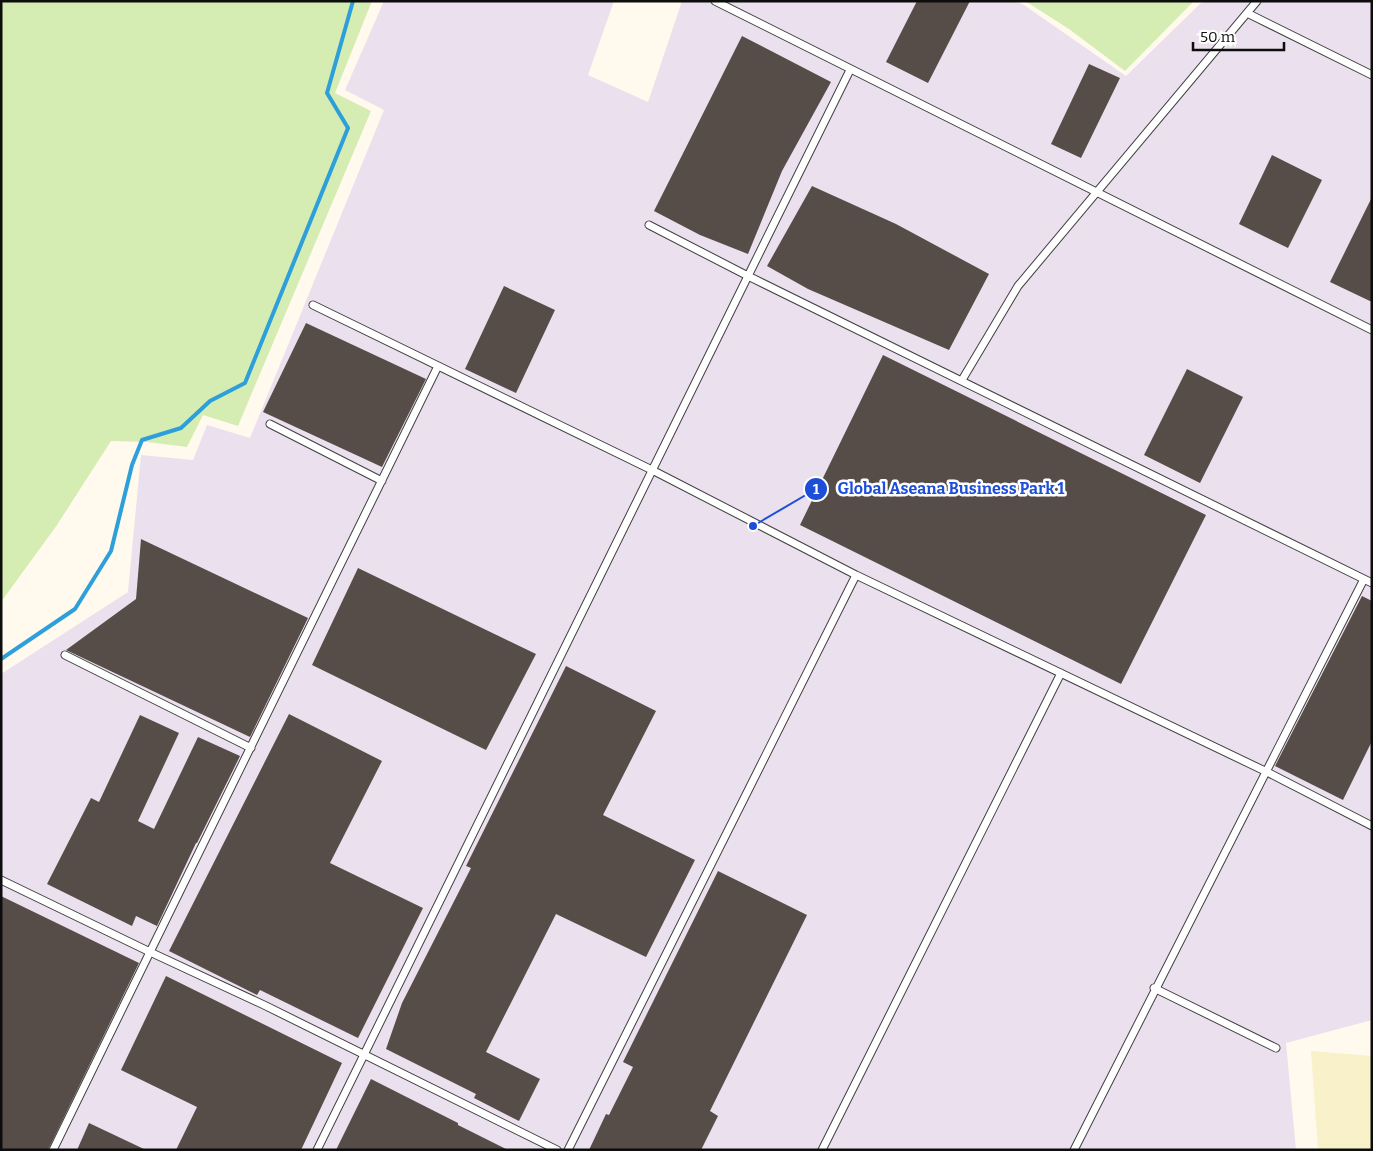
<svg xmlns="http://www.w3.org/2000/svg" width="1373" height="1151" font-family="Bitter,serif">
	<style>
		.industrial { fill: #ebe0ed }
		.farmland { fill: #f8f1ca }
		.green { fill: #d5edb3 }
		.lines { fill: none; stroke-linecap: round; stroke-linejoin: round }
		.stream { stroke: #2d9fda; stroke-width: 4 }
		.building { fill: #574d48 }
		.service-casing { stroke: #404040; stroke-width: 9 }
		.service { stroke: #fff; stroke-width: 7 }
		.leader { fill: none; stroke: #1d4ed8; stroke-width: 2 }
		.callout-dot { fill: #1d4ed8; stroke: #fff; stroke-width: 2 }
		.mark-label { font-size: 15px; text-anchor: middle; font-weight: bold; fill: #fff }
		.callout-label { font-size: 16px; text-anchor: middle; font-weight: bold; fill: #1d4ed8; stroke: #fff; stroke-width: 5; stroke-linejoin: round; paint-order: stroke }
	</style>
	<rect width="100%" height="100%" fill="#fffaed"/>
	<path class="industrial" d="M384,1H614L588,75L648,102L682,1H1015L1024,5L1126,76L1203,1H1372V1020L1286,1043L1296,1150H1V674L128,592L141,455L193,460L207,425L250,438L384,110L345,90Z"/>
	<path class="farmland" d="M1311,1051L1372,1056V1150H1318Z"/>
	<path class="green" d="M1,1H372L335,93L371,111L238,426L203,415L187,447L147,442L111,441L57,525L1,602Z
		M1025,1H1194L1125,71L1069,29Z"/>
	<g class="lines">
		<path class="stream" d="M1,659L75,609L111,551L132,465L142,440L181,428L210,401L245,383L348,128L327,93L353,1"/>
	</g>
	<path class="building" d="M917,1H970L928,83L886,62Z
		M742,36L831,82L782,171L748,254L700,235L654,211Z
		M1089,64L1120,78L1081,158L1051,144Z
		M1272,155L1322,180L1288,248L1239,224Z
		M812,186L896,224L989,274L949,350L808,289L767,266Z
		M1372,197V302L1330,282Z
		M504,286L555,310L516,393L465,369Z
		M306,323L426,379L382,467L263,412Z
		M883,355L1206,515L1121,684L800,525Z
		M1187,369L1243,397L1200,483L1144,455Z
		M141,539L308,618L250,737L66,650L136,599Z
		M358,568L536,654L486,750L312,665Z
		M1362,596L1372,601V741L1343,800L1275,766Z
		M566,666L656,711L603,815L695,860L646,957L556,914L486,1052L540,1079L519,1121L474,1098L476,1094L386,1049L402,1003L471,868L466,866Z
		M289,714L382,761L330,863L423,908L358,1038L260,990L257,995L169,951Z
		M140,715L179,733L138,821L154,829L198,737L240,756L197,843H196L157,926L136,916L132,926L47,884L91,798L99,802Z
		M718,871L807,915L710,1111L718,1116L701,1150H589L606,1114L609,1115L633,1067L623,1062Z
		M1,896L139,963L48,1150H5L1,1148Z
		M166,976L342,1063L301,1150H176L197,1107L121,1070Z
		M371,1079L458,1123V1125L508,1150H336Z
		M89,1123L146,1150H77Z"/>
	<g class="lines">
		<defs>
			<path id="service" d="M715,1L1372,330
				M1247,13L1372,75
				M649,225L748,276L850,70
				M313,305L654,471L856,575L1267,772L1372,826
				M962,380L1018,286L1257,1
				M270,424L382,481
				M65,655L251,748
				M1,880L150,952L438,366
				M1154,988L1276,1048
				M53,1150L150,952L264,1005L557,1150
				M317,1150L748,276L1372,583
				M568,1150L856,575
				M822,1150L1061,673
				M1074,1150L1364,579"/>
		</defs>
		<use href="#service" class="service-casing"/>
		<use href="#service" class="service"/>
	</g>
	<path class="leader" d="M753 526L816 489"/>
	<g class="callout-dot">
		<circle cx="753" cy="526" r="5"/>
		<circle cx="816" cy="489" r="12"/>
	</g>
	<g class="mark-label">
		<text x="816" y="494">1</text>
	</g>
	<g class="callout-label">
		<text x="951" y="494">Global Aseana Business Park 1</text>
	</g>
	<rect width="1373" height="1151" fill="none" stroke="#0d0d0d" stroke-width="5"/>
	<path d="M1193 42v8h91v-8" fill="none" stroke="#0d0d0d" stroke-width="2.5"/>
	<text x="1200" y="42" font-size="15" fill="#0d0d0d" stroke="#ffffff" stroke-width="4" paint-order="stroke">50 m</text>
</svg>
